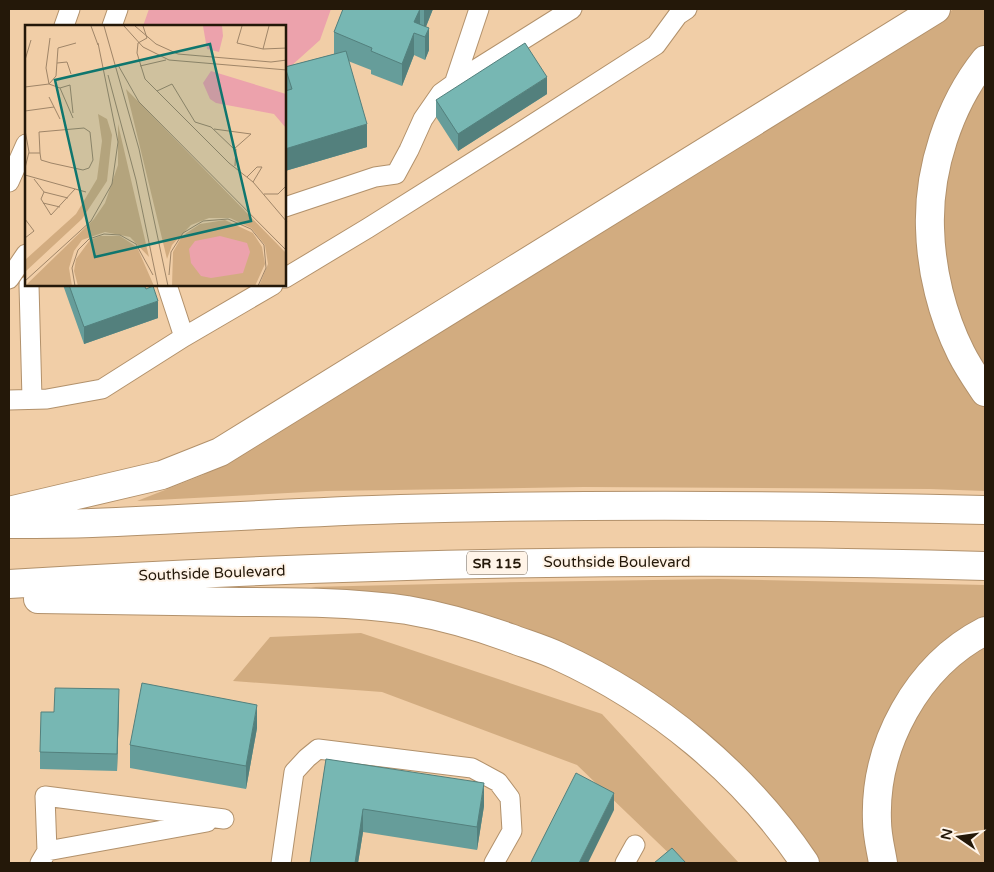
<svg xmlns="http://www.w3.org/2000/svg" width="994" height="872" font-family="'Varela Round',sans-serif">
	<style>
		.green { fill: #d2ac80 }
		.water { fill: #eca2ac }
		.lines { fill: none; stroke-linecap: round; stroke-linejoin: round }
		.minor-casing { stroke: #b2916b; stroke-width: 21 }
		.highway-casing { stroke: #b2916b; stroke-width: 30 }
		.minor { stroke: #fff; stroke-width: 19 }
		.highway { stroke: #fff; stroke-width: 28 }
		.wall { fill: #669d9a }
		.shaded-wall { fill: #53807d }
		.building { fill: #77b7b3; stroke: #53807d }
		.labels { text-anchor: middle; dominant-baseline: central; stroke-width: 4; stroke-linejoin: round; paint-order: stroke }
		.shield { fill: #fff4e8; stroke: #665a4c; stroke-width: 1 }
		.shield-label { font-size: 14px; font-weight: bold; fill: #241809 }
		.street-label { font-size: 15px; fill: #241809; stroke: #fff4e8 }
		.inset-road { fill: none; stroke: #9f8568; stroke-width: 1 }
		.view { fill: #0f766e; fill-opacity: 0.15; stroke: #0f766e; stroke-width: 2.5 }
		.inset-edge { fill: none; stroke: #241809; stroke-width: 2.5 }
	</style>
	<rect width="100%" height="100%" fill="#f1cea7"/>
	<path class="green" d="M954,9H985V50L922,217L985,405V491L930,489L584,487L326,491L137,501L203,475Z
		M985,77V381L942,274L939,214L954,135Z
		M719,579L985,585V619L908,689L873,863H812L645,696L389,603L311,587L522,582Z
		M361,633L602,714L739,863H679L577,765L382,692L233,681L270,637Z
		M985,643V863H893L886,819L899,744L930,690Z"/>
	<path class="water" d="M149,9H331L320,40L290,67L285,70V26H143Z"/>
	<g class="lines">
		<defs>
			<path id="minor" d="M64,26L70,9
				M112,26L118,9
				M454,84L479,9
				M9,182L26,144
				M285,207L375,177L396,174L409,150L423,119L441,93L462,78L572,9
				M285,278L368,228L511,138L656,45L678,15L687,9
				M9,279L26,254
				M29,285L32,399
				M167,285L184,337
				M9,400L47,399L102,389L184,337L273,285
				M47,851L45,796L224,819
				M40,863L47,851L207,822
				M281,863L294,772L307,758L318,749L472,768L498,782L510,798L512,831L494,863
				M625,863L635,845"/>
			<path id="highway" d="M985,60C949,105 928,170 930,228C931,270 942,315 961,353C968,367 977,380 985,392
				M9,511L162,475L220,452L936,9
				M9,524C37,524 64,524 92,523C195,519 298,512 401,509C596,504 791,505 985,510
				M9,584C334,564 660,556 985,566
				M38,599C105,600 172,601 240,602C295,602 351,602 407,610C442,616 477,626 510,638C526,644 543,649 558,656C657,701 744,773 805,863
				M883,863C881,850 877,836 877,821C874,745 917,666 985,631"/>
		</defs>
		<use href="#minor" class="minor-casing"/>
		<use href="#highway" class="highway-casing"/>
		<use href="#minor" class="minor"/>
		<use href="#highway" class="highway"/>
	</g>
	<path class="wall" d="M342,9H433L426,26L429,50L425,60L414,55L402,86L371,74V70L348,61L367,147L285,171V67L334,54V32L342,12Z
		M547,94L458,151L436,117V100Z
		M63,285H144L158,318L84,344Z
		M119,707L117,771L40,769V752L54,712Z
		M257,728L246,789L130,768V745Z
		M326,759L484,806L477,850L363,832L358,863H310Z"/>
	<path class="shaded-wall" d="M420,9V31L414,22Z
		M424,9H433L424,32Z
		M429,28V50L425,60V37Z
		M414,33V55L402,86V64Z
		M547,77V94L458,151V134Z
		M367,124V147L285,171V149Z
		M158,301V318L84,344V327Z
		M119,689V707L117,771V754Z
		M257,705V728L246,789V766Z
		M484,783V806L477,850V827Z
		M614,793V810L588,863H579Z
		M363,809V832L358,863H355Z"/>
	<path class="building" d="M343,9H420L414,22L429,28L425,37L414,33L402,64L371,51L372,48L334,32Z
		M525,43L547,77L458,134L436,100Z
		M346,51L367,124L285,149V91L292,89L285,67Z
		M69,285H144L146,289L153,286L158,301L84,327Z
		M142,683L257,705L246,766L130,745Z
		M55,688L119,689L117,754L40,752L41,712H54Z
		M326,759L484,783L477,827L363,809L355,863H310Z
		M576,773L614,793L579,863H534L531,862Z
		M672,848L686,863H654Z"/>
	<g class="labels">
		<rect class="shield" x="467" y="551.5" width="60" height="23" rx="4"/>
		<g class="shield-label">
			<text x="497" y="563">SR 115</text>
		</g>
		<g class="street-label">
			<text x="617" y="562">Southside Boulevard</text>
			<text transform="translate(212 573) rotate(-2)">Southside Boulevard</text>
		</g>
	</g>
	<g transform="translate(25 25)">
		<rect width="261" height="261" fill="#f1cea7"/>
		<path d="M101,64L261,228V261H234L243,239L240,220L226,203L205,193H184L166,200L147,220L142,234ZM73,89L82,94L87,110L82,156L57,194L0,247V235L51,189L72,154L77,116ZM93,99L124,232L105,212L80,207L57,215L49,226L44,243L47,261H0L69,194L80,178L93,140ZM200,195L228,208L237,222L240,239L230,261H147L148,227L157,211L175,199ZM75,211H95L112,222L129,261H53L49,246L51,234L65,215Z" fill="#d2ac80"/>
		<path d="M178,1H197L198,11L194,27L182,24ZM186,46L261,69V103L249,89L191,78L185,74L178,58ZM195,211L222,218L225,227L218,248L186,253L176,251L166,238L164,224L170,216Z" fill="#eca2ac"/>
		<path class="inset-road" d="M66,1L73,20M79,1L114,124L143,261M99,1L118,22L144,35L262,45M110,1L131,19L153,29L246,37L262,35M118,1L122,13L113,18L112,28L120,54L204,138L228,157L262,197M217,1L212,18L238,24M244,1L238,24L262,23M0,35L6,15M32,38L42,37L46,49M93,40L114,77L262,226M115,41L141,35M83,50L111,155L133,261M24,59L31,51L33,23L51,18M24,59L21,43L25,13M0,62L24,59L35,63L48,93M35,63L45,60L48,88M132,66L147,59L170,97L186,102L209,124L226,109L189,104M24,72L35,94M0,86L29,82M0,105L4,127L0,143M4,128H15L16,135L26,138L58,145L64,143L68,135L65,107L59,103L14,107L15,128M210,141L211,124M0,150L61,167M222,152L232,142H237L228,157M9,154L19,167L16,174L26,190L50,164M19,167L43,173M239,169H253L262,160M18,178L35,182M0,194L9,206L0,213M144,250L146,227L158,208L178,196L203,194L226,204L239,220L241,243L233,261M0,256L66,196L87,159L93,117L73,18M50,261L47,243L53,225L64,214L79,209L95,210L111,219L128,250"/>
		<path class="view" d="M185,19L226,196L70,232L30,55Z"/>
		<rect width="261" height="261" class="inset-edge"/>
	</g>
	<rect width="994" height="872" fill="none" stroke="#241809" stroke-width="20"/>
	<g transform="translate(959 837) rotate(283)" stroke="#fff4e8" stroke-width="4" paint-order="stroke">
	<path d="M0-4L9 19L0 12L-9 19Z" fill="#241809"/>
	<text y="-8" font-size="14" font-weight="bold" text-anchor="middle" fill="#241809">N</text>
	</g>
</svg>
